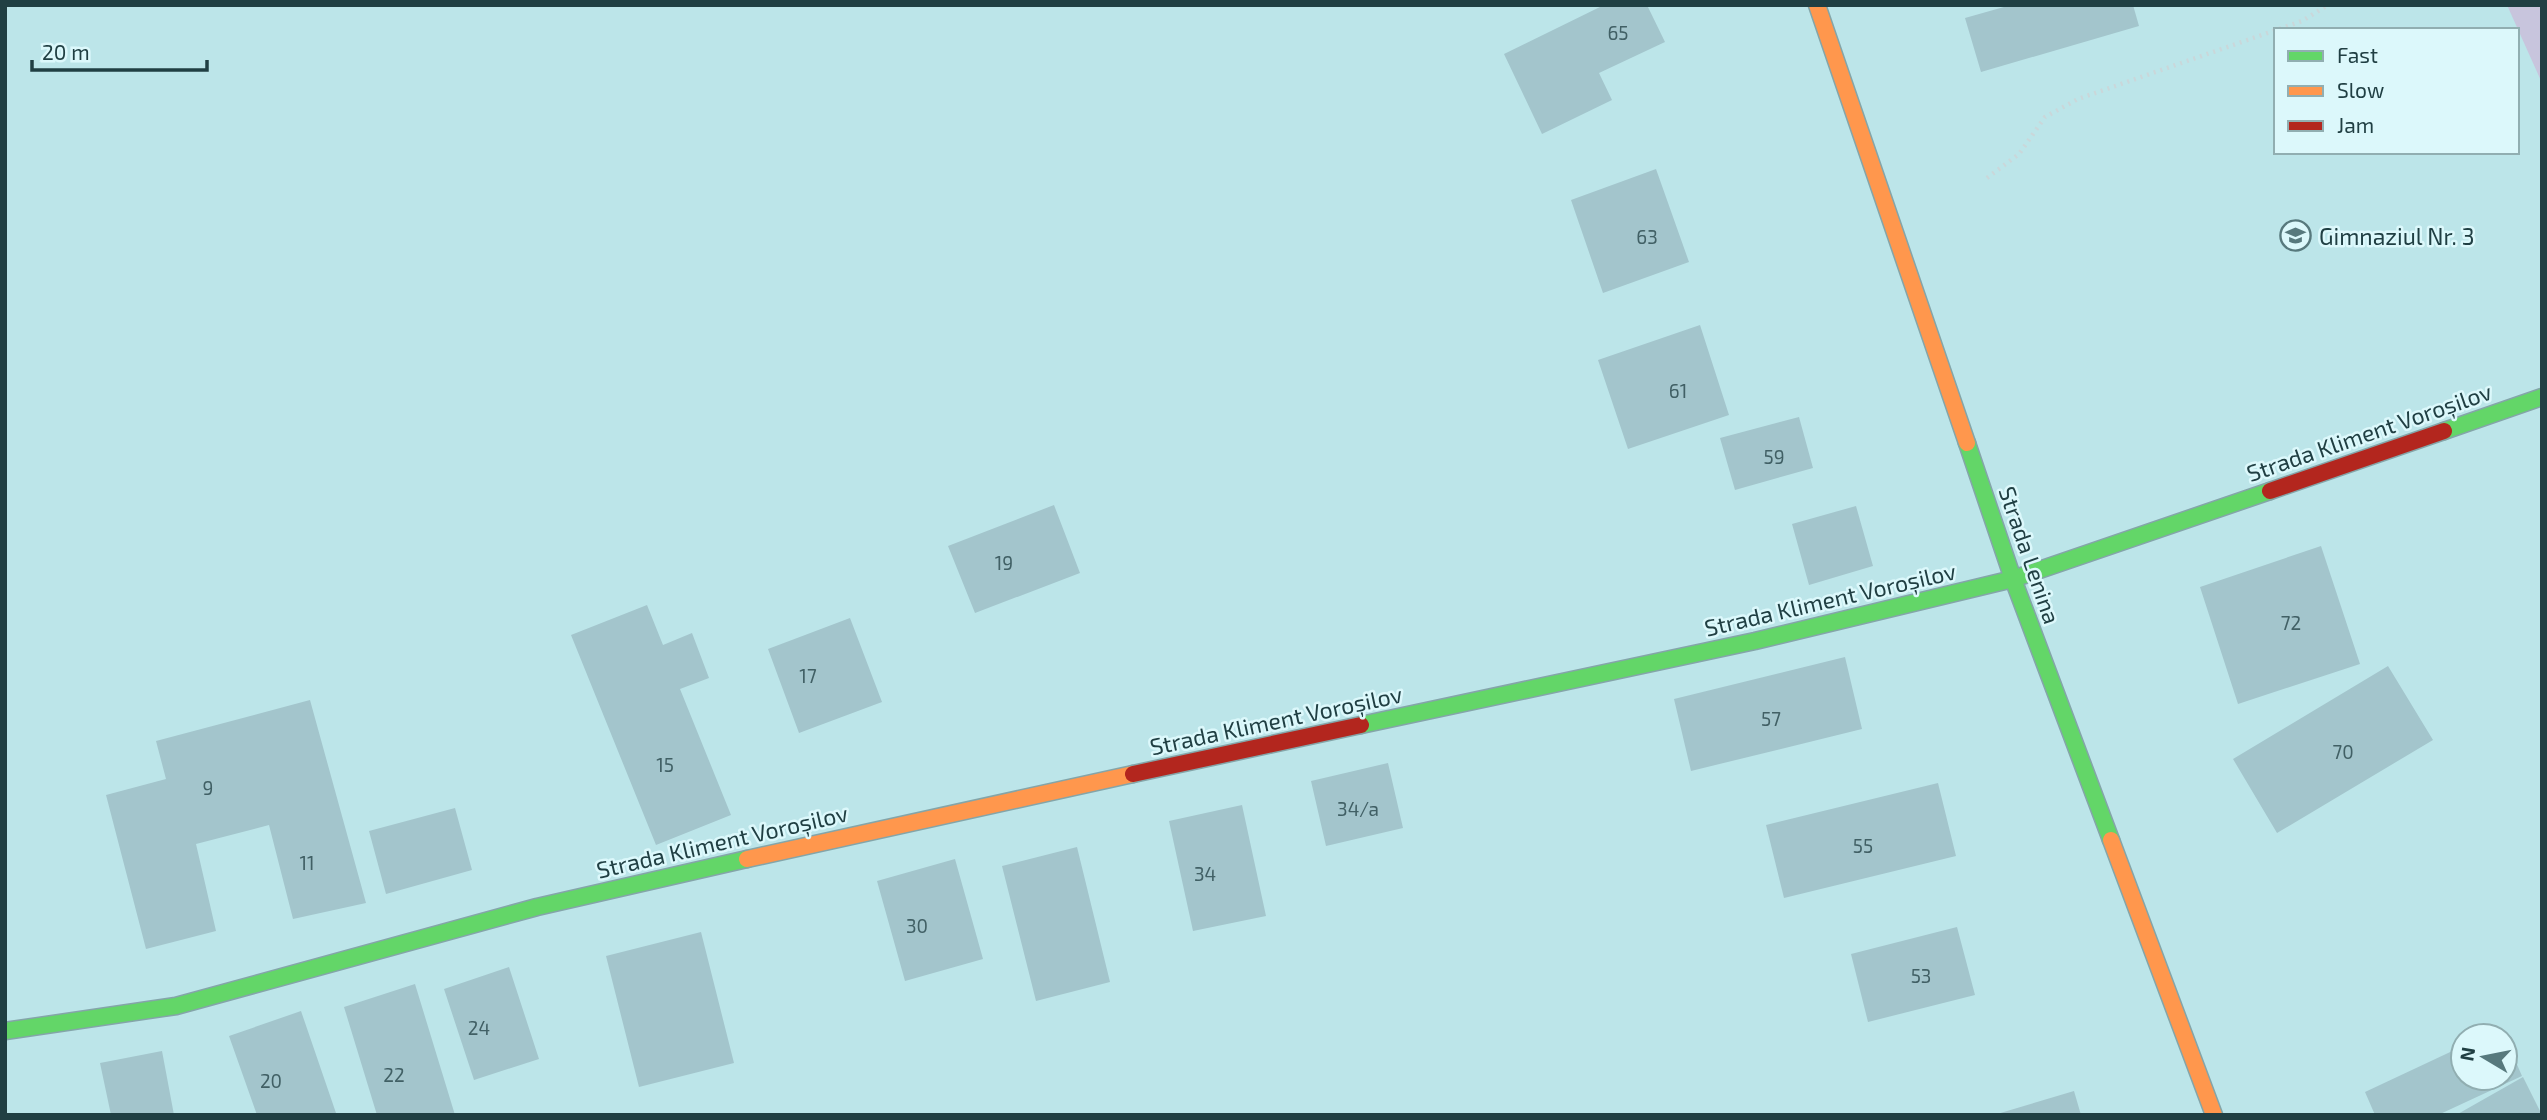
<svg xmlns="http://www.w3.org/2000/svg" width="2547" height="1120" font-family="'Exo 2',sans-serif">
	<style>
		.green { fill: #c8c5dd }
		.building { fill: #a3c5cc }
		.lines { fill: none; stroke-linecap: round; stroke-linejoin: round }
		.fast-casing { stroke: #84a5a9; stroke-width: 19 }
		.slow-casing { stroke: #84a5a9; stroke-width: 19 }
		.jam-casing { stroke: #84a5a9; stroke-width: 19 }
		.path { stroke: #cad7da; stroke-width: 4.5; stroke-dasharray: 2 5; stroke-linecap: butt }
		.fast { stroke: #63d668; stroke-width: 16 }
		.slow { stroke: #ff974d; stroke-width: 16 }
		.jam { stroke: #b3261e; stroke-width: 16 }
		.labels { text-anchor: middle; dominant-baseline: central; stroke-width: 5; stroke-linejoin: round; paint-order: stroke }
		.number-label { font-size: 19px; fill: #416065 }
		.poi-label { font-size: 23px; fill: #203f43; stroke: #dcf8fb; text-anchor: start }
		.street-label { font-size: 23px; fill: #203f43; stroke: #dcf8fb }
	</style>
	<rect width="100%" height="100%" fill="#bce5e9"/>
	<path class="green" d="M2507,5H2542V83Z"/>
	<path class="building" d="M1604,5H1647L1665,42L1599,73L1612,100L1542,134L1504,54Z
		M2011,5H2133L2139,26L1981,72L1965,18Z
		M1656,169L1689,262L1603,293L1571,200Z
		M1700,325L1729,415L1628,449L1598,360Z
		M1799,417L1813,468L1735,490L1720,438Z
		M1054,505L1080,573L975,613L948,546Z
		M1856,506L1873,566L1809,585L1792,524Z
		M2321,546L2360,664L2238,704L2200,587Z
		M647,605L663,645L692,633L709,678L680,689L731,815L656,845L571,635Z
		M850,618L882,702L799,733L768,649Z
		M1845,657L1862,729L1691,771L1674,699Z
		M2388,666L2433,740L2277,833L2233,759Z
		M310,700L366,903L293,919L269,825L196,844L216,931L146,949L106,795L166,779L156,741Z
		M1388,763L1403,828L1326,846L1311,781Z
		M1938,783L1956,856L1784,898L1766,825Z
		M1242,805L1266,916L1193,931L1169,821Z
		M455,808L472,870L386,894L369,831Z
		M1077,847L1110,982L1036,1001L1002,866Z
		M955,859L983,959L905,981L877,881Z
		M1957,927L1975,995L1868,1022L1851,954Z
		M701,932L734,1063L639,1087L606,956Z
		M509,967L539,1059L474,1080L444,989Z
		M415,984L455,1115H377L344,1007Z
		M301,1011L336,1113L257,1115L229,1036Z
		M2505,1037L2522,1076L2438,1115H2375L2365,1092L2463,1046V1078H2505Z
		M162,1051L174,1115H111L100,1063Z
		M2523,1077L2542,1115H2456Z
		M2074,1091L2081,1115H1997V1114Z"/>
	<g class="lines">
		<defs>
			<path id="fast" d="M2444,431L2542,397
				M1967,443L2013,579L2111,840
				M1361,725L1755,641L2013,579L2270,491
				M5,1031L176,1006L537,907L747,859"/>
			<path id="slow" d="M1817,5L1967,443
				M2111,840L2214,1115
				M747,859L1133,774"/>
			<path id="jam" d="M2270,491L2444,431
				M1133,774L1361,725"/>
		</defs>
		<use href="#fast" class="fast-casing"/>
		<use href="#slow" class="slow-casing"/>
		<use href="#jam" class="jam-casing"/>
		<path class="path" d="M1987,178L2019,154L2045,117L2078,99L2302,21L2328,5"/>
		<use href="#fast" class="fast"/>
		<use href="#slow" class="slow"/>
		<use href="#jam" class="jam"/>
	</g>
	<defs>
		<symbol id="school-ring" viewBox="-11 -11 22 22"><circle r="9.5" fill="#dcf8fb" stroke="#57797d" stroke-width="1.5"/><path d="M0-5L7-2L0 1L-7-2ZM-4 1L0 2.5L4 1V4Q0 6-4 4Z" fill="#57797d"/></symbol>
	</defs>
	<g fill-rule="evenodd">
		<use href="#school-ring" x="2278" y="218" width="35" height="35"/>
	</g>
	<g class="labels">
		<g class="number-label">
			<text x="1618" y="32">65</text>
			<text x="1647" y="236">63</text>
			<text x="1678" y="390">61</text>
			<text x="1774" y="456">59</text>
			<text x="1004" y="562">19</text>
			<text x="2291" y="622">72</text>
			<text x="808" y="675">17</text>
			<text x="1771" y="718">57</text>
			<text x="2343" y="751">70</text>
			<text x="665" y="764">15</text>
			<text x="208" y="787">9</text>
			<text x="1358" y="808">34/a</text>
			<text x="1863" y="845">55</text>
			<text x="307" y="862">11</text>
			<text x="1205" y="873">34</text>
			<text x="917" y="925">30</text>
			<text x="1921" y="975">53</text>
			<text x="479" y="1027">24</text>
			<text x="394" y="1074">22</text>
			<text x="271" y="1080">20</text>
		</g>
		<g class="poi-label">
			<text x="2319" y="236">Gimnaziul Nr. 3</text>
		</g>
		<g class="street-label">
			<text transform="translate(2369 432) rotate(-19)">Strada Kliment Voroșilov</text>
			<text transform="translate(2030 555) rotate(71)">Strada Lenina</text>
			<text transform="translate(1830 599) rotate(-13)">Strada Kliment Voroșilov</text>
			<text transform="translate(1276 720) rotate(-12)">Strada Kliment Voroșilov</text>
			<text transform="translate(722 841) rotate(-13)">Strada Kliment Voroșilov</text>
		</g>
	</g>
	<rect width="2547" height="1120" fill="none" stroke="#203f43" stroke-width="14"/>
	<rect x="2274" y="28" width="245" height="126" fill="#dcf8fb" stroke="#91aeb1" stroke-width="2"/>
	<rect x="2288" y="51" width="35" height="10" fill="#63d668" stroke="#91aeb1" stroke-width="2"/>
	<text x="2337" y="63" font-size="21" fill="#203f43">Fast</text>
	<rect x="2288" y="86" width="35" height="10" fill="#ff974d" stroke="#91aeb1" stroke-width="2"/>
	<text x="2337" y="98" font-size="21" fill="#203f43">Slow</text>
	<rect x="2288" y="121" width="35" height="10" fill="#b3261e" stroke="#91aeb1" stroke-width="2"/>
	<text x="2337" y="133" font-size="21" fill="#203f43">Jam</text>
	<g transform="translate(2484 1057) rotate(280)"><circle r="33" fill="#dcf8fb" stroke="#91aeb1" stroke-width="2"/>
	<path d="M0-5L12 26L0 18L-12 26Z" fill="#57797d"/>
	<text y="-10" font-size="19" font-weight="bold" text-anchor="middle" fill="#203f43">N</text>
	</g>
	<path d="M32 60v10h175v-10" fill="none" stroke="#203f43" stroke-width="3.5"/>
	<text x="42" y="60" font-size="21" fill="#203f43" stroke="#dcf8fb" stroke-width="5" paint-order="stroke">20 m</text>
</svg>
